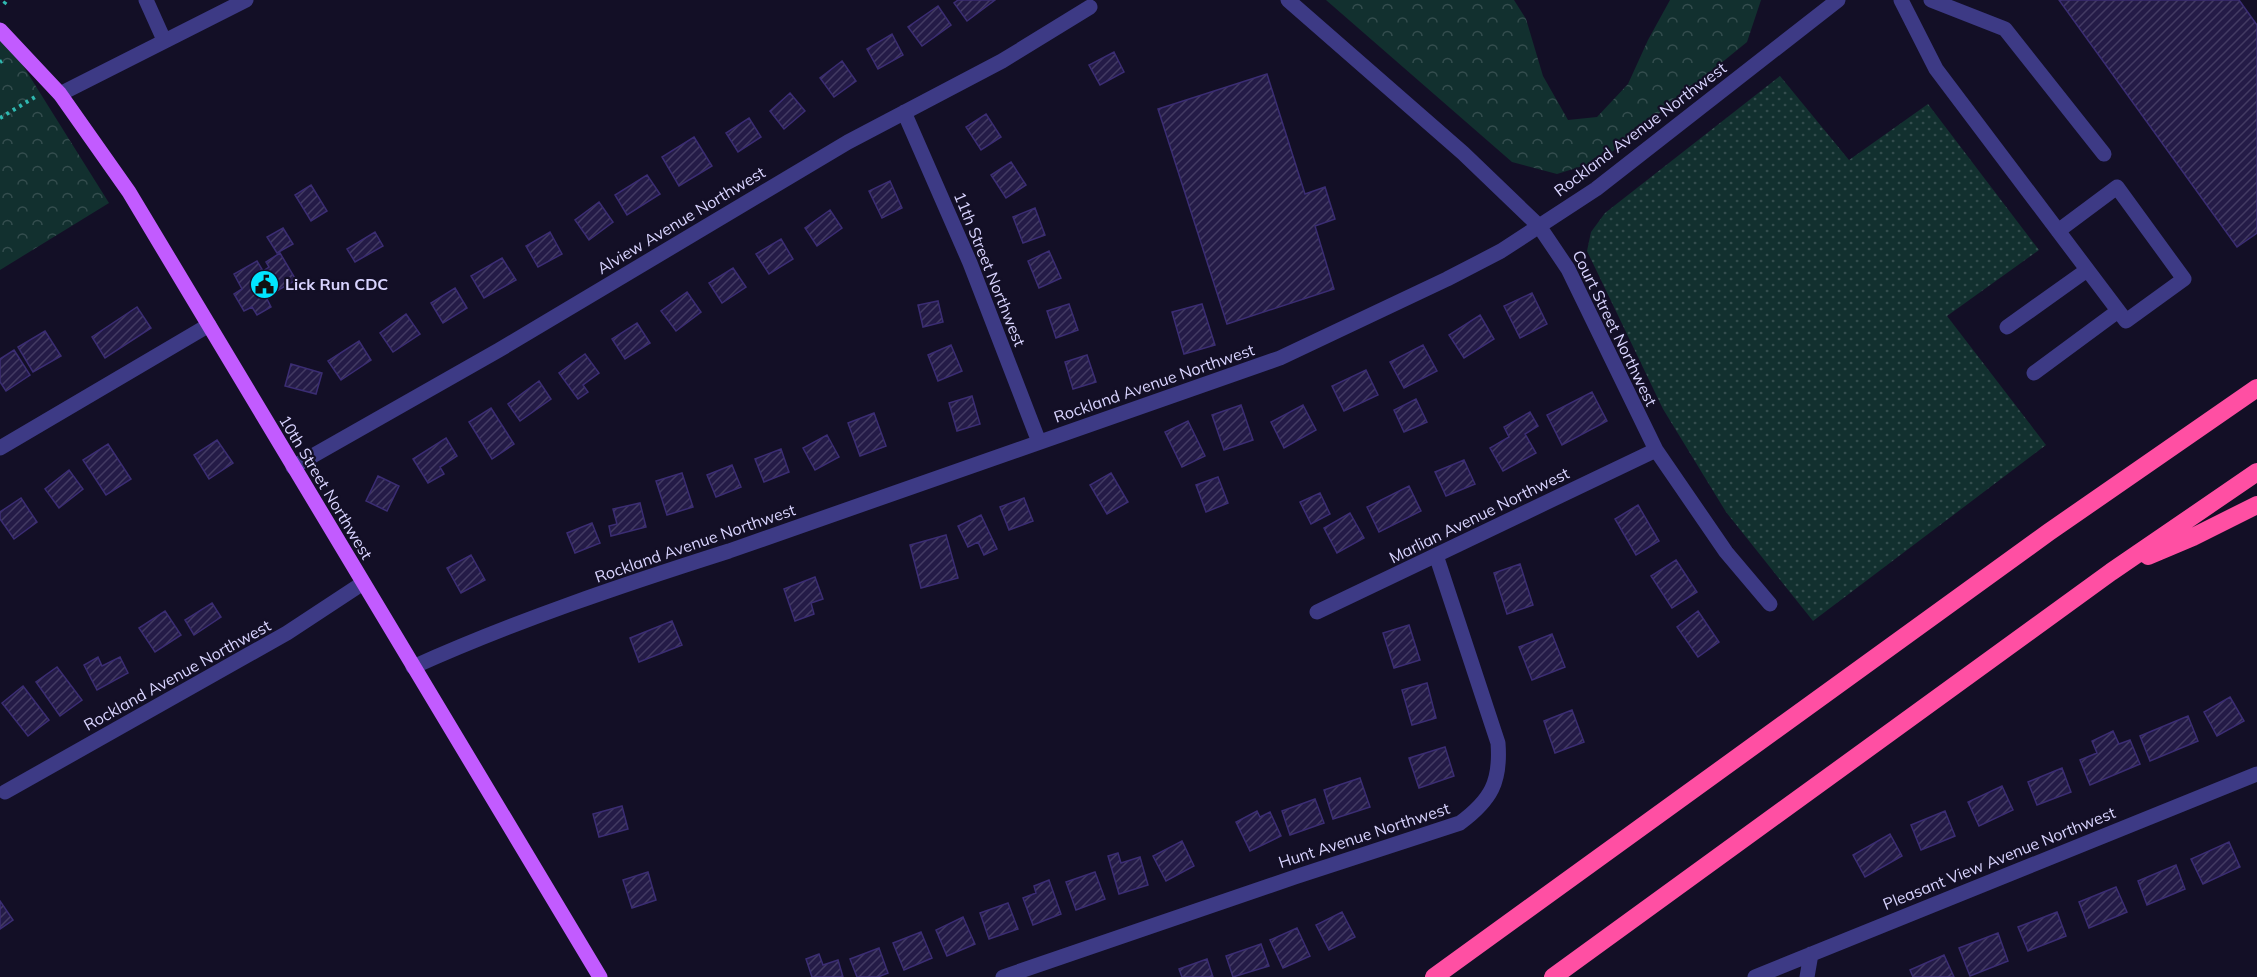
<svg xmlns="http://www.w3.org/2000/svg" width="2257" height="977" font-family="Mulish,sans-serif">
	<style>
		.grass { fill: url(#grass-dots) }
		.forest { fill: url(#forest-crowns) }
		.building { fill: url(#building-hatch); stroke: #3b2d73; stroke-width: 1.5 }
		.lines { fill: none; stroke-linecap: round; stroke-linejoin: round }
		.path { stroke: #2fb8b0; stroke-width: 4; stroke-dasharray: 3 4.5; stroke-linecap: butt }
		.minor { stroke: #3d3a85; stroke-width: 15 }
		.major { stroke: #c25bff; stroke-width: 15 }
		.highway { stroke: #ff4fa3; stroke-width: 18 }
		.labels { text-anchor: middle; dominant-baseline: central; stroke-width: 4.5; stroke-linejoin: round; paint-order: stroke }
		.street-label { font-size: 16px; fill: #d9d4ff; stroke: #130f26 }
		.poi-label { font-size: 16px; font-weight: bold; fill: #d9d4ff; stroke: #130f26; text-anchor: start }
	</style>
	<defs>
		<pattern id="grass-dots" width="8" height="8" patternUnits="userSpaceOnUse" patternTransform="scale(1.5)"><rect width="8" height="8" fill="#12302f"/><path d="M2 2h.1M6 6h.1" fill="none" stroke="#344d4e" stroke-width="1.8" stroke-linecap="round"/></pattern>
		<pattern id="forest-crowns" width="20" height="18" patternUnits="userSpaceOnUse" patternTransform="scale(1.5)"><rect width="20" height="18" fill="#12302f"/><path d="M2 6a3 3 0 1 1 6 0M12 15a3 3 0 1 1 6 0" fill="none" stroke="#344d4e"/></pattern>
		<pattern id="building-hatch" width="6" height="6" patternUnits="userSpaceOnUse" patternTransform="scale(1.5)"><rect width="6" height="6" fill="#241b47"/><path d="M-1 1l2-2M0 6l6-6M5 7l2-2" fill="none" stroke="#433b63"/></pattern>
	</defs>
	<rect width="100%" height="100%" fill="#130f26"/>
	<path class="grass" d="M1780,76L1849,160L1928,104L2039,250L1947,316L2046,445L1813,621L1726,512L1663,409L1587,251L1591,232L1605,213Z"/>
	<path class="forest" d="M1326,0H1514L1526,19L1543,76L1568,120L1597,117L1628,84L1648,40L1670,0H1761L1747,42L1602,160L1557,174L1512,162Z
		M0,29L109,203L0,270Z"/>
	<path class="building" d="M958,0H995L967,21L954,3Z
		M2059,0H2239L2257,25V233L2237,247Z
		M938,6L951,25L922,46L908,27Z
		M892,34L903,55L878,69L867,49Z
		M1114,52L1124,72L1100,85L1089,65Z
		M842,61L856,81L834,97L820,78Z
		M1267,74L1305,194L1325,187L1335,219L1315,226L1334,289L1227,324L1158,109Z
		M790,93L805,111L784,129L770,111Z
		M986,114L1001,137L981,150L966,127Z
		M749,118L761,137L738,152L726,133Z
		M694,137L712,166L679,186L662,157Z
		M1011,162L1026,185L1006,198L991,175Z
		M647,175L660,194L627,215L615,195Z
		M890,181L902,208L882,218L869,191Z
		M311,185L327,211L311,221L295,195Z
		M599,202L613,222L589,240L575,220Z
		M1035,208L1045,235L1023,243L1013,217Z
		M830,210L842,228L817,246L805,228Z
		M283,228L293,244L277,253L267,237Z
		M375,232L383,246L355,262L347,249Z
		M550,232L562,254L538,267L526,246Z
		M781,239L793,259L769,274L756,254Z
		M1049,251L1061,278L1039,288L1028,261Z
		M280,253L296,280L266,297L271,307L257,315L252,307L244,311L234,294L242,289L234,274L257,261L263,271L269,267L266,262Z
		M502,258L516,280L484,298L471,276Z
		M733,268L746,287L722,303L709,283Z
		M455,288L467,308L443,323L431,303Z
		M687,292L701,312L676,331L661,311Z
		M1532,293L1547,324L1520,338L1504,306Z
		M938,301L943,322L923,327L918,305Z
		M1069,304L1078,330L1056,338L1047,311Z
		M1202,304L1215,345L1184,354L1172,312Z
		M137,307L151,328L105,358L92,337Z
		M406,314L420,334L393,352L380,333Z
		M1480,315L1494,339L1464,358L1449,335Z
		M637,323L650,343L625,359L612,339Z
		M45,331L61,356L33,372L18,347Z
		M359,341L371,360L341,380L328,361Z
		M951,345L962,371L938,381L928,355Z
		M1423,345L1437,371L1404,388L1390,362Z
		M14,350L30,375L6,391L0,382V359Z
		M585,354L599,373L583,385L588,392L578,399L559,373Z
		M1087,355L1096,382L1073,389L1065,362Z
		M291,364L322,373L316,394L285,386Z
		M1366,370L1378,395L1344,411L1332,386Z
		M539,381L551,399L520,421L508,404Z
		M1592,392L1607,421L1562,445L1547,415Z
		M972,396L980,424L957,431L949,403Z
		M1416,399L1427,422L1404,432L1394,410Z
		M1241,405L1253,440L1224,450L1212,415Z
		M1303,405L1316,430L1284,448L1271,422Z
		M491,408L514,444L492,459L469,422Z
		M1530,412L1538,426L1525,434L1536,453L1503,471L1490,448L1509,437L1504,427Z
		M874,413L886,446L860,456L848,423Z
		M1188,421L1205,456L1182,467L1165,432Z
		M827,435L839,457L815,470L803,448Z
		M446,438L457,456L440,467L444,474L428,483L413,459Z
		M217,440L233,463L209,479L194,455Z
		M108,444L131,479L106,495L83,460Z
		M781,449L789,472L764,482L755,459Z
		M1464,460L1475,484L1446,496L1435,472Z
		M732,465L741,487L716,497L707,475Z
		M69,470L83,489L59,508L45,489Z
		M682,473L693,507L667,515L656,481Z
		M1111,473L1128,502L1107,514L1090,485Z
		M378,476L399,486L387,511L366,501Z
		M1218,477L1228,503L1206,512L1196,485Z
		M1409,486L1421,511L1379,532L1367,507Z
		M1320,493L1330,514L1311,524L1300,502Z
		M21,498L37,522L14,539L0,519V512Z
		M1024,498L1033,521L1009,530L1000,507Z
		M640,503L646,527L611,536L609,526L617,524L613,509Z
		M1638,505L1659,541L1636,555L1615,519Z
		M1350,513L1364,538L1337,553L1324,528Z
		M981,515L997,549L984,555L978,542L968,547L958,526Z
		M592,523L600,543L575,553L567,533Z
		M946,535L958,578L921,588L910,545Z
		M471,555L485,580L461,593L447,568Z
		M1676,560L1697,592L1672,608L1651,576Z
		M1520,564L1533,605L1507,614L1494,573Z
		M815,577L823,599L811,603L814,614L795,621L784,589Z
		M212,603L221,617L194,635L185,620Z
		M165,611L181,635L155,652L139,628Z
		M1698,611L1719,642L1698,657L1677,627Z
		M672,621L682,645L639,662L630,638Z
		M1409,625L1420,660L1394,668L1383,633Z
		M1552,634L1565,667L1532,680L1519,647Z
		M98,657L102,666L120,657L128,673L97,690L84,665Z
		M57,667L82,700L60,716L36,682Z
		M1427,683L1436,718L1412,725L1402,690Z
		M23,686L49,720L28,736L2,703Z
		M2230,697L2244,721L2217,736L2204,712Z
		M1572,710L1584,742L1555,753L1544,721Z
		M2188,716L2198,741L2150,761L2140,736Z
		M2113,731L2119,744L2130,740L2140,764L2090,785L2080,760L2097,753L2092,741Z
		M1445,747L1454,776L1419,788L1409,758Z
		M2062,768L2071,792L2037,805L2028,782Z
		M1360,778L1370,807L1333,819L1324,790Z
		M2002,786L2013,810L1979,826L1968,802Z
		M1315,799L1324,823L1290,835L1282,811Z
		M622,806L628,829L599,837L593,814Z
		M1257,811L1260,817L1270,812L1281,836L1250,851L1236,822Z
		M1945,811L1955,836L1921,850L1911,825Z
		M1890,834L1902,856L1865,877L1853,855Z
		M1182,841L1194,866L1166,881L1153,856Z
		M2229,842L2240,867L2203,884L2191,859Z
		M1118,853L1121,863L1140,857L1148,885L1119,894L1108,856Z
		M2176,865L2185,889L2147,905L2138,881Z
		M648,872L656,900L632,908L623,880Z
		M1095,872L1105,899L1076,910L1066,882Z
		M1049,880L1061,914L1033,925L1023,898L1036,893L1034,886Z
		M2116,887L2127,912L2089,928L2079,902Z
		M0,901L13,920L0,929Z
		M1008,903L1018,929L989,939L980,913Z
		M1342,912L1355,937L1329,950L1316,925Z
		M2057,912L2066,936L2028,951L2018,927Z
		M963,917L975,944L947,956L936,930Z
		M1297,928L1310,956L1283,968L1270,940Z
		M921,932L932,958L904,970L893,943Z
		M1998,933L2008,961L1970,976L1959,948Z
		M1261,944L1269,966L1233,977L1226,956Z
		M879,948L888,973L878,977H857L850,959Z
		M819,954L823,965L838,960L843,977H812L806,959Z
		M1944,955L1954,977H1913L1910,970Z
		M1207,959L1213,977H1182L1179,969Z"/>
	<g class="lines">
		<path class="path" d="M4,4L7,0
			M0,62L2,61
			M0,118L35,97"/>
		<path class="minor" d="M146,0L164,40
			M1288,0L1463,153L1539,226L1568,269L1656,450L1726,552L1770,604
			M1901,0L1936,69L2126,321L2184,279L2117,187L2058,231
			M1931,0L2005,29L2104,154
			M60,94L246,0
			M904,112L970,263L1039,442
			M2007,327L2087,270
			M2034,373L2118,311
			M0,448L209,325
			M293,467L499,350L848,142L1002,61L1090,7
			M1317,612L1656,450
			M413,667C515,621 622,585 729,551L1280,358L1447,279L1501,251L1596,189L1838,0
			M5,792L287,633L363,583
			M1003,977L1295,877L1460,823C1491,800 1501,782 1498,743L1436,555
			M1755,977L2257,774
			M1807,977L1811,954"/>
		<path class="major" d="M0,30L60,94L129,192L600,977"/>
		<path class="highway" d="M2148,556L2193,537L2257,505
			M1434,977L2049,532L2257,388
			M1553,977L2111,572L2257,472"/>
	</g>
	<defs>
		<symbol id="civic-disc" viewBox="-11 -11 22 22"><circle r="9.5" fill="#00e5ff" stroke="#130f26"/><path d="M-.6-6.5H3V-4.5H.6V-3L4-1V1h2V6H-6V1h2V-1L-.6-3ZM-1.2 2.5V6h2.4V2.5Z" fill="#111"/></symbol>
	</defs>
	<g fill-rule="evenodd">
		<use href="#civic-disc" x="248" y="268" width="33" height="33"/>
	</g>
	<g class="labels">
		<g class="street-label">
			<text transform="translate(1640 129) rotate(-37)">Rockland Avenue Northwest</text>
			<text transform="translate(681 220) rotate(-31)">Alview Avenue Northwest</text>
			<text transform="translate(990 269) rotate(68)">11th Street Northwest</text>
			<text transform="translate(1615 328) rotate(64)">Court Street Northwest</text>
			<text transform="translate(1154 383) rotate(-19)">Rockland Avenue Northwest</text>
			<text transform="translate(326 487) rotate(59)">10th Street Northwest</text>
			<text transform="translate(1479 515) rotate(-26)">Marlian Avenue Northwest</text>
			<text transform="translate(695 543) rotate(-19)">Rockland Avenue Northwest</text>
			<text transform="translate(177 675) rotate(-29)">Rockland Avenue Northwest</text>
			<text transform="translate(1364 835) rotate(-18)">Hunt Avenue Northwest</text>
			<text transform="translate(1999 858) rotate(-22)">Pleasant View Avenue Northwest</text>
		</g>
		<g class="poi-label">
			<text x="285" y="284">Lick Run CDC</text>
		</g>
	</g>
</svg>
